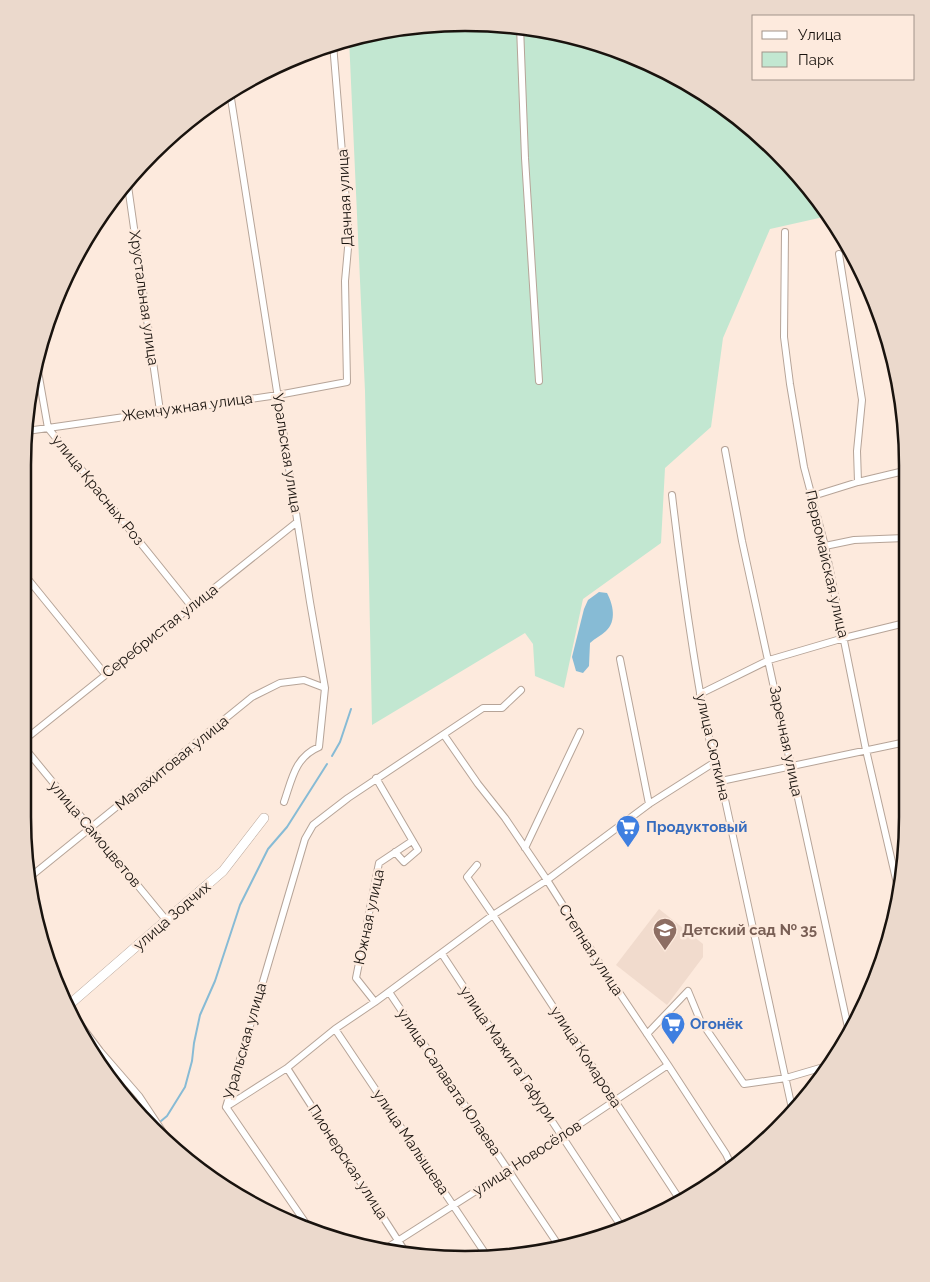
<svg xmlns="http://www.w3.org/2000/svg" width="930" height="1282" font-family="Raleway,sans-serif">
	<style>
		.education { fill: #f1dbcd }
		.green { fill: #c2e7d1 }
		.water { fill: #87bbd5 }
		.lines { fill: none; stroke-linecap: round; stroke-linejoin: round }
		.stream { stroke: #87bbd5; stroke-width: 2 }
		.street-casing { stroke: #b6a498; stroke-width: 8 }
		.secondary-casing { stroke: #b6a498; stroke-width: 10 }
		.street { stroke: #fff; stroke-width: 6 }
		.secondary { stroke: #fff; stroke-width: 9 }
		.labels { text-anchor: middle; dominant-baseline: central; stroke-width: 5; stroke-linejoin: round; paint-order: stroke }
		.street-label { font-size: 15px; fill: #19130e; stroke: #fdeadd }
		.shop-label { font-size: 15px; font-weight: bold; fill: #366cbe; stroke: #fdeadd; text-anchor: start }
		.education-label { font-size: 15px; font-weight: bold; fill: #785e54; stroke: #fdeadd; text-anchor: start }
		.rim { fill: none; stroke: #19130e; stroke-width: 2.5 }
	</style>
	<rect width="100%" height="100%" fill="#fdeadd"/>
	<path class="education" d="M659,909L703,944V957L667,1005L616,965Z"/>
	<path class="green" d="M436,23L522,26L607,46L686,82L757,132L816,195L828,216L770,229L723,338L711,427L665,468L661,543L583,599L564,688L535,676L533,644L525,633L372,725L365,391L349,38Z"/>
	<path class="water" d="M599,592L607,593C613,604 617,621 606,631C601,636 595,638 590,643L589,666L583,673L576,671L572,657L584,609L588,600Z"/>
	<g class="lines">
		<path class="stream" d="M332,756L340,742L351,709
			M161,1121L167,1116L185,1087L192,1061L194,1043L200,1015L215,981L240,905L268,849L287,827L327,764"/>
		<defs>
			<path id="street" d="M520,26L525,158L539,381
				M319,50L333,47
				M230,92L310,602L325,688L319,747C295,757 292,779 284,802
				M128,186L160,411
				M785,232L784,337L790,384L804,467L825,546L866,750L899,892
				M839,254L862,400L857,451L858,482
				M36,360L48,428L192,607
				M27,431L278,395L347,382L345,281L349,237L333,44
				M725,450L742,541L849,1032
				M672,495C678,547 685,599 693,650C700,694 707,739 721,781L793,1113
				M813,496L858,482L904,471
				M825,546L854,540L905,538
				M23,573L105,674
				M620,659L649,804
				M700,694L769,660L844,638L905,623
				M444,735L478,784L505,818L547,880L602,967L668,1065L726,1154L733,1169
				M23,741L297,522
				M23,746L167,921
				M376,778L418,850L404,862L395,852
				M721,781L906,742
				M525,848L580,732
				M477,865L467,877L493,915L680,1200
				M30,877L252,697L280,683L304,680L325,688
				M442,954L623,1229
				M389,992L559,1246
				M375,1002L356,978L379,863L412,841
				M79,1023L100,1051L139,1096L176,1152
				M335,1029L487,1256
				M647,1034L688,991L700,1020L744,1084L786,1078L827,1066
				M287,1068L408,1256
				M226,1107L287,1068L335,1029L375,1002L493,915L547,880L649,804L715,762
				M226,1107L305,839L313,825L348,798L483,708H502L521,690
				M226,1107L307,1225
				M385,1249L562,1136L668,1065"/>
			<path id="secondary" d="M70,1004L223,871L264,818"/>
		</defs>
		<use href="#street" class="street-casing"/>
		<use href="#secondary" class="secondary-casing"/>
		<use href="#street" class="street"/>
		<use href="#secondary" class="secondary"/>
	</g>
	<defs>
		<symbol id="supermarket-pin" viewBox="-11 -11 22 30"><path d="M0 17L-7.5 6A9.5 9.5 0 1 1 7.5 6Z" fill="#3f7fe0" stroke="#fdeadd"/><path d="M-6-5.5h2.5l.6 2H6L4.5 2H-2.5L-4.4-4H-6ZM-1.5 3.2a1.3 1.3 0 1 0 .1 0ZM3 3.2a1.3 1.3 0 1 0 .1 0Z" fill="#fff"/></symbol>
		<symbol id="school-pin" viewBox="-11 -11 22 30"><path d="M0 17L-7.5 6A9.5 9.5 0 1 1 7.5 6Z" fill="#8d6e63" stroke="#fdeadd"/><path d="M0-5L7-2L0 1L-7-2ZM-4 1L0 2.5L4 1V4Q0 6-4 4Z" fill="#fff"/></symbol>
	</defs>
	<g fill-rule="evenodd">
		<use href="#supermarket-pin" x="614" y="813" width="28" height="38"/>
		<use href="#school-pin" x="651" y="916" width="28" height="38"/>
		<use href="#supermarket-pin" x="659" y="1010" width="28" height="38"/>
	</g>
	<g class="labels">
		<g class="street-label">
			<text transform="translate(345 198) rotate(-93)">Дачная улица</text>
			<text transform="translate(144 298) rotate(82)">Хрустальная улица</text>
			<text transform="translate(187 407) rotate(-8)">Жемчужная улица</text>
			<text transform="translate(287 453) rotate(81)">Уральская улица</text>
			<text transform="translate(98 490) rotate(51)">улица Красных Роз</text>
			<text transform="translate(827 564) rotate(77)">Первомайская улица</text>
			<text transform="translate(160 631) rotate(-38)">Серебристая улица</text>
			<text transform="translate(786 741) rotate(78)">Заречная улица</text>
			<text transform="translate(713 747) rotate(77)">улица Сюткина</text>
			<text transform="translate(172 763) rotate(-39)">Малахитовая улица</text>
			<text transform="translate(95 834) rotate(50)">улица Самоцветов</text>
			<text transform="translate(172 916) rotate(-41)">улица Зодчих</text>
			<text transform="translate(369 917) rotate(-78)">Южная улица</text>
			<text transform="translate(591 950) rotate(57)">Степная улица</text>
			<text transform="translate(245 1041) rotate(-74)">Уральская улица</text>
			<text transform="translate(508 1054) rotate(56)">улица Мажита Гафури</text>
			<text transform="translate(586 1057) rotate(57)">улица Комарова</text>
			<text transform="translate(449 1082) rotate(56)">улица Салавата Юлаева</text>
			<text transform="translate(411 1142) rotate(56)">улица Малышева</text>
			<text transform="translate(527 1158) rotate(-33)">улица Новосёлов</text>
			<text transform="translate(348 1162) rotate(57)">Пионерская улица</text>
		</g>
		<g class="shop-label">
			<text x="646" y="827">Продуктовый</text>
			<text x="690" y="1024">Огонёк</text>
		</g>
		<g class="education-label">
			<text x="682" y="930">Детский сад № 35</text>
		</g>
	</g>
	<path d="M0 0H930V1282H0ZM465 31H465A434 434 0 0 1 899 465V817A434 434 0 0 1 465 1251H465A434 434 0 0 1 31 817V465A434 434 0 0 1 465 31Z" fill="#ebd9cc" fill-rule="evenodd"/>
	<path class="rim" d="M465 31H465A434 434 0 0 1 899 465V817A434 434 0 0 1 465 1251H465A434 434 0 0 1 31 817V465A434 434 0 0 1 465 31Z"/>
	<rect x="752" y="15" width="162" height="65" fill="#fdeadd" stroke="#a2948a"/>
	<rect x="762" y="31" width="25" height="8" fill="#ffffff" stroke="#a2948a"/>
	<text x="798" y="40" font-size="15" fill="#19130e">Улица</text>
	<rect x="762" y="52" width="25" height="15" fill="#c2e7d1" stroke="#a2948a"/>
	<text x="798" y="65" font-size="15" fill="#19130e">Парк</text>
</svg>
